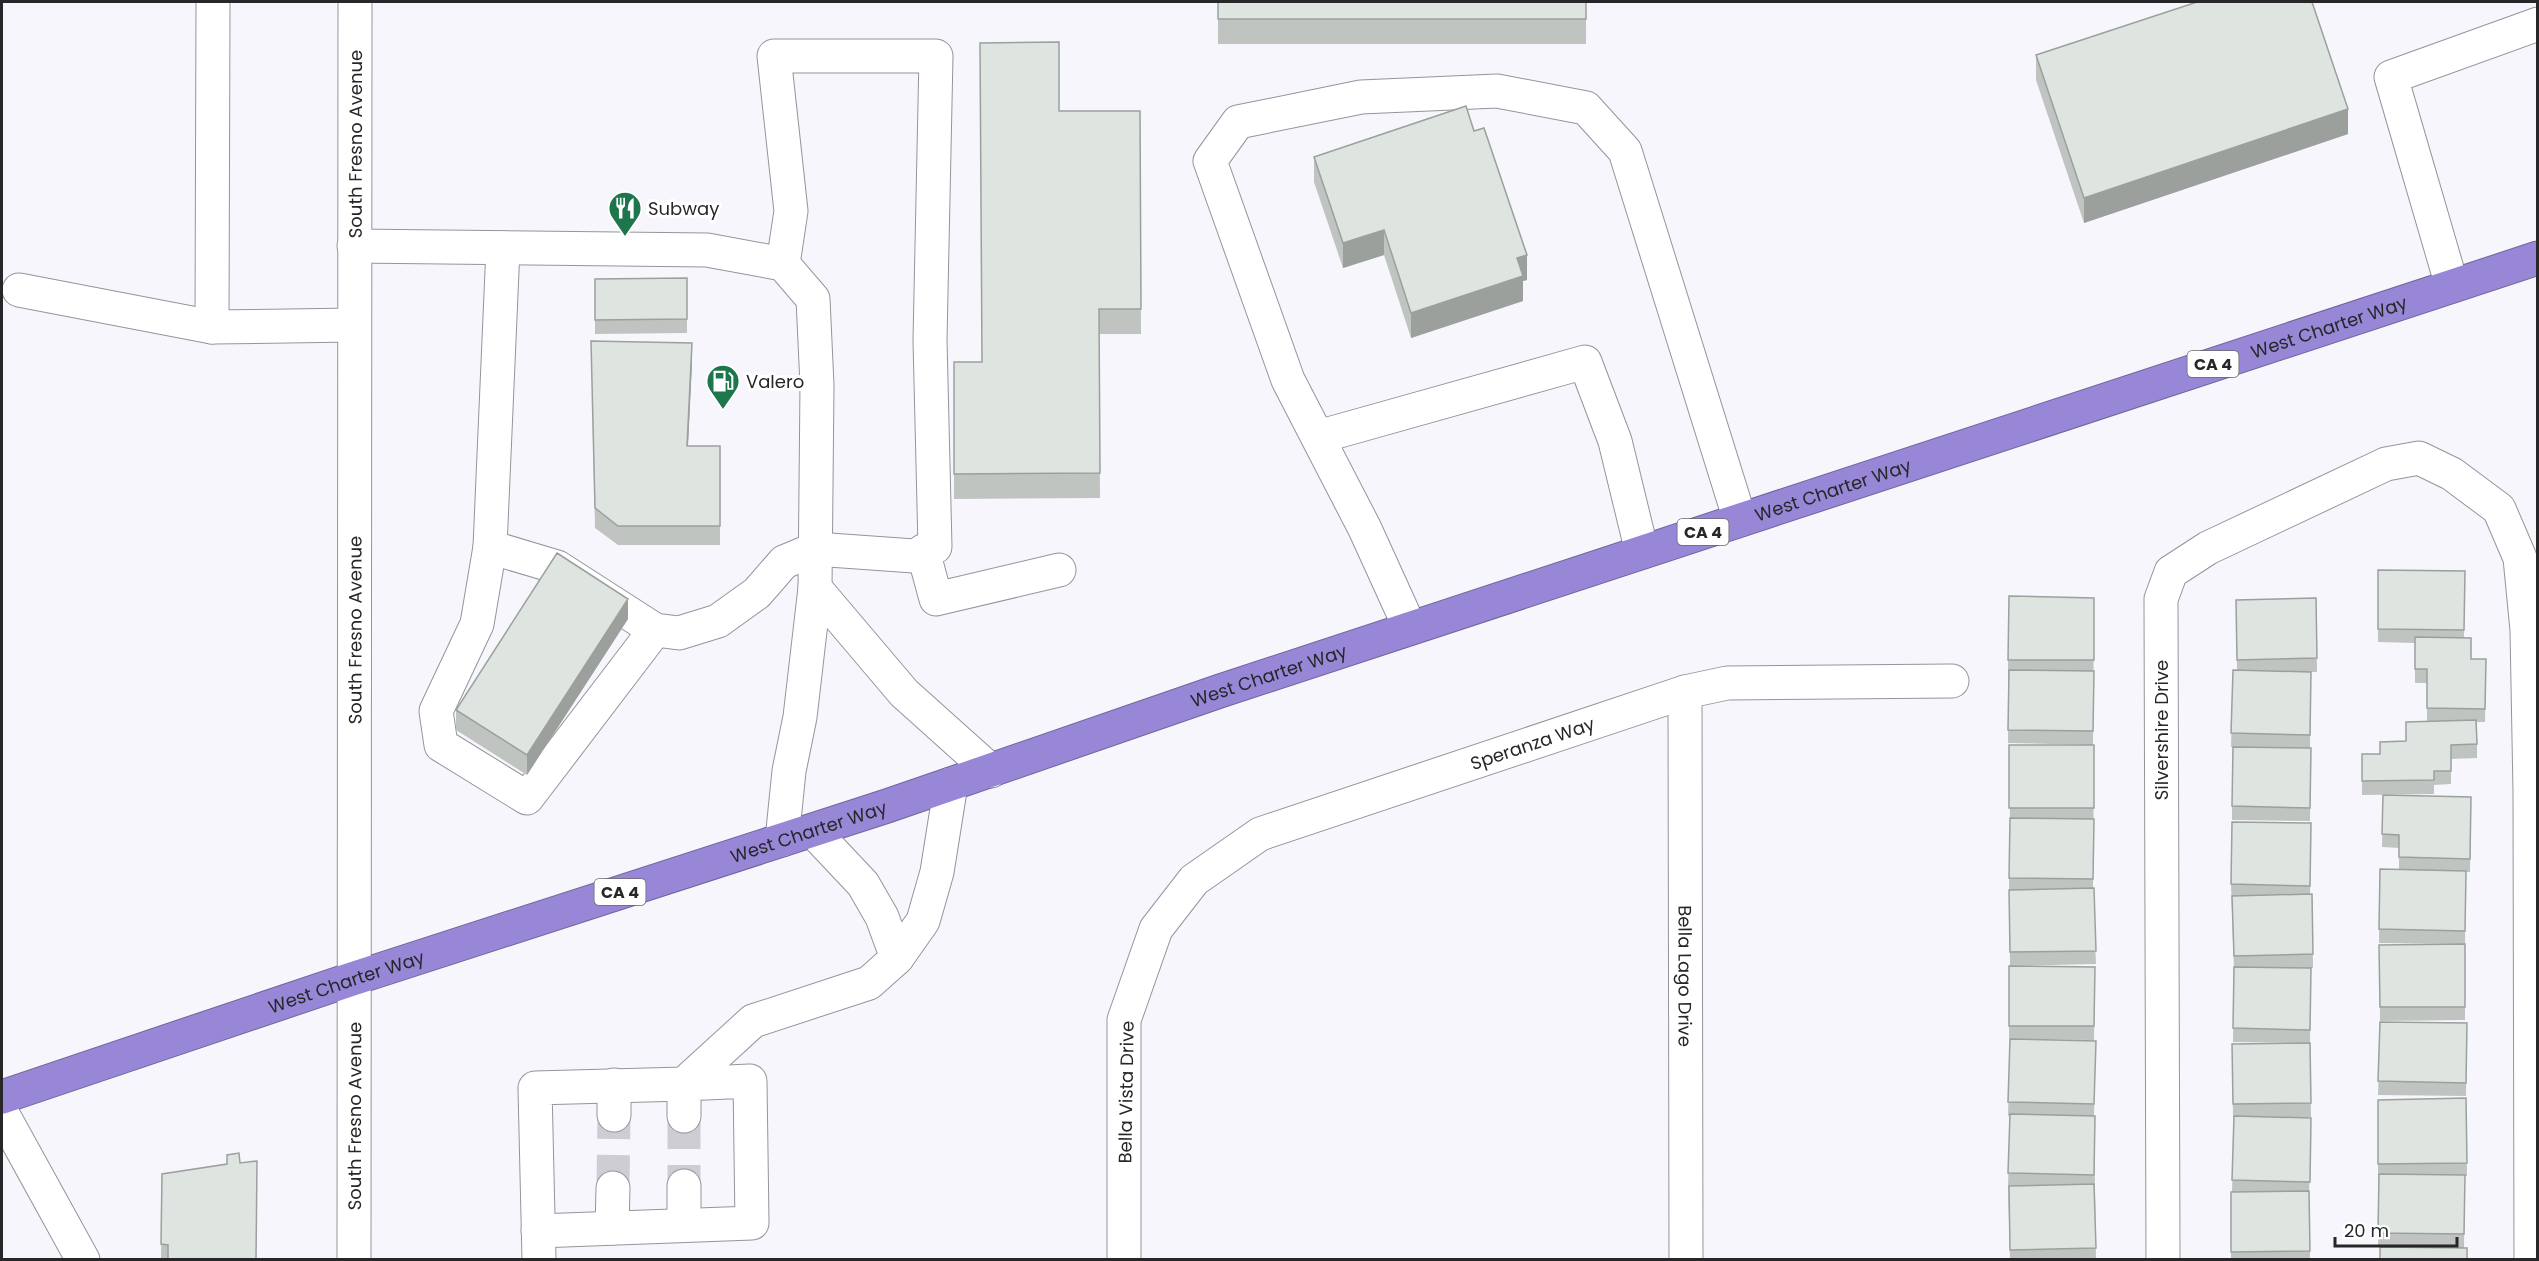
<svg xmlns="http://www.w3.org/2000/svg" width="2539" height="1261" font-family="Poppins,sans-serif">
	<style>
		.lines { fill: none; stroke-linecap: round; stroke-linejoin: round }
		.minor-tunnel { stroke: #cdcdd3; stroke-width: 33; stroke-dasharray: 33 16; stroke-linecap: butt }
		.minor-casing { stroke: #95949b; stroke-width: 35 }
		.highway-casing { stroke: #70659a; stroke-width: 35 }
		.minor { stroke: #fff; stroke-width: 33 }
		.highway { stroke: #9886d7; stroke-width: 33 }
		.wall { fill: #bfc4c1 }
		.shaded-wall { fill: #9ba09d }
		.building { fill: #dee4e0; stroke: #9ba09d; stroke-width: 1.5 }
		.labels { text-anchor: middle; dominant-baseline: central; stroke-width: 6; stroke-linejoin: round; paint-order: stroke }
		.shield { fill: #fff; stroke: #686869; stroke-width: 1.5 }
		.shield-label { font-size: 16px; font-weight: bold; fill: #272729 }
		.street-label { font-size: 18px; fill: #272729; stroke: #fff }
		.poi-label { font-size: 18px; fill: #272729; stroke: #fff; text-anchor: start }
	</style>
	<rect width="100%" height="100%" fill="#f7f6fd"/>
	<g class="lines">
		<path class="minor-tunnel" d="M684,1116V1186
			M613,1188L614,1115"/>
		<defs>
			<g id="minor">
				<path d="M354,246L707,250L783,264L813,299L817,385L815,588"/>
				<path d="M503,248L490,547L557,567L655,630L679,633L718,621L757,593L784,562L815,549L914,556L935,547L930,340L936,56H774L791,211L783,264"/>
				<path d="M2452,286L2391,77L2538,24"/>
				<path d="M19,290L212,327L354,325"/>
				<path d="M212,327L213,2"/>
				<path d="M1318,437L1585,362L1615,441L1642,552"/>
				<path d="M490,547L477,624L436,711L441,745L527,798L655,630"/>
				<path d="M923,551L936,599L1059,570"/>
				<path d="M1410,628L1365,529L1288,380L1210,161L1238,122L1361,97L1497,91L1586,108L1625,151L1740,520"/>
				<path id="s1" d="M1685,692L1686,1260"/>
				<path d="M813,831L863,884L882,917L897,958L923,921L937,872L951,784"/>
				<path d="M782,840L789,771L800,717L815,588L904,693L991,771"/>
				<path d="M614,1085V1115"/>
				<path d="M2,1113L83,1260"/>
				<path d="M684,1186V1225"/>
				<path d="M612,1228L613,1188"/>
				<path d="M538,1231L752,1223L750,1081L684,1084V1116"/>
				<path id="s2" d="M354,1260L355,2"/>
				<path d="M539,1260L535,1088L684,1084L753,1021L869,983L897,958"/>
				<path id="s3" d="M1124,1260V1020L1156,929L1194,880L1260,834L1685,692L1727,683L1952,681"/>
				<path d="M2163,1260L2161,599L2171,572L2208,548L2386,464L2419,458L2452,474L2499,509L2520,558L2527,630L2530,792L2531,1260"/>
			</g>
			<g id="highway">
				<path id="s4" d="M2,1097L352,979L887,806L1220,691L2538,258"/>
			</g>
		</defs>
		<use href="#minor" class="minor-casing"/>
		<use href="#highway" class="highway-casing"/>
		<use href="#minor" class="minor"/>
		<use href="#highway" class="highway"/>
	</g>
	<path class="wall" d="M1218,2H1586V44H1218Z
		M2036,55L2348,134L2084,223L2036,80Z
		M1059,111H1140L1141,334H1099L1100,498L954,499V362H982Z
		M1314,157L1527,280L1523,281V301L1411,338L1384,255L1343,268L1314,182Z
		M687,278V333L595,334V279Z
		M591,341L692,363L688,446H720V545H618L595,528Z
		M2378,570L2465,571L2464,638L2471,659H2486L2485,722H2477V758L2451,759V784L2434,785V794L2362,795V754H2380L2406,741L2427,721V683H2415V643L2378,642Z
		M2094,598L2093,745L2008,743V660Z
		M2316,598L2317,672H2304H2311L2310,748H2311L2310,821L2232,820V806L2286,748L2231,747L2233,670H2237L2236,600Z
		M628,619L527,775L456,730V710Z
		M2009,745H2094L2093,888L2096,964L2010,966L2009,878L2010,821Z
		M2383,795L2471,797L2470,872H2466L2465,944V1020L2380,1021L2379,945L2458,944L2379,943V929L2399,870V848L2382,847Z
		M2311,823L2310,894H2312L2313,968H2301H2311L2310,1043L2311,1117H2269L2311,1118L2309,1196L2310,1260H2231V1192H2232L2234,1118H2233L2232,1044L2306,1043L2233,1042L2234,970L2231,884Z
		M2095,967L2094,1040L2021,1039L2096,1041L2094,1116L2096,1260H2010L2008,1186L2010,1116H2008L2010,1039H2009V1026Z
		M2380,1022L2467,1023L2466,1096L2378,1095Z
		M2466,1098L2467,1176H2465L2464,1248L2378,1246L2379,1178H2378V1100Z
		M240,1163L256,1260H161L162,1174Z"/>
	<path class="shaded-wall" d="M2348,109V134L2084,223V198Z
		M1384,230V255L1343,268V243Z
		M1527,255V280L1523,281V301L1411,338V313L1517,258Z
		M692,343V363L687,465V446Z
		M628,599V619L527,775V755Z"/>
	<path class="building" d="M1218,2H1586V19H1218Z
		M2197,2H2312L2348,109L2084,198L2036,55Z
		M1059,42V111H1140L1141,309H1099L1100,473L954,474V362H982L980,43Z
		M1466,106L1474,131L1484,128L1527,255L1517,258L1523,276L1411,313L1384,230L1343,243L1314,157Z
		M687,278V319L595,320V279Z
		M591,341L692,343L687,446H720V526H618L595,508Z
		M557,553L628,599L527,755L456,710Z
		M2378,570L2465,571L2464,630L2378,629Z
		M2009,596L2094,598V660H2008Z
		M2316,598L2317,658L2237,660L2236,600Z
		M2415,637L2471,638V659H2486L2485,709L2427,708V669H2415Z
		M2009,670L2094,671L2093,731L2008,730Z
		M2233,670L2311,672L2310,735L2231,733Z
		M2476,720L2477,744L2451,745V771H2434V780L2362,781V754H2380V742L2406,741V722Z
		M2009,745H2094V808H2009Z
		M2233,747L2311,748L2310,808L2232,806Z
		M2383,795L2471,797L2470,859L2399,857V835L2382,834Z
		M2010,818L2094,819L2093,879L2009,878Z
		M2232,822L2311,823L2310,886L2231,884Z
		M2380,869L2466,871L2465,931L2379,929Z
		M2094,888L2096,951L2010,952L2009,890Z
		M2312,894L2313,954L2234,956L2232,896Z
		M2465,944V1007H2380L2379,945Z
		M2009,966L2095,967L2094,1026H2009Z
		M2234,967L2311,968L2310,1030L2233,1028Z
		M2380,1022L2467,1023L2466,1083L2378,1081Z
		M2010,1039L2096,1041L2094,1104L2008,1102Z
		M2310,1043L2311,1103L2233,1104L2232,1044Z
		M2466,1098L2467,1163L2378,1164V1100Z
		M2010,1114L2095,1116L2094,1175L2008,1173Z
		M2234,1116L2311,1118L2310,1182L2232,1180Z
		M239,1153L240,1163L257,1161L256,1260H168V1245L161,1244L162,1174L227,1164V1155Z
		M2379,1174L2465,1175L2464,1234L2378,1233Z
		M2094,1184L2096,1248L2010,1250L2009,1186Z
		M2309,1191L2310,1251L2231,1252V1192Z
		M2380,1247L2467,1248V1260H2380Z"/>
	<defs>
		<symbol id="restaurant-pin" viewBox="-11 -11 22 30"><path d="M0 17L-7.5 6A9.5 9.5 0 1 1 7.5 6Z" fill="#1e774c" stroke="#fff"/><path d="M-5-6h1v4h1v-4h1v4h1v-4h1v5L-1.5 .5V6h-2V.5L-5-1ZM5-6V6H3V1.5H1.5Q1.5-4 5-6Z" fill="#fff"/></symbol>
		<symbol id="fuel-pin" viewBox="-11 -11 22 30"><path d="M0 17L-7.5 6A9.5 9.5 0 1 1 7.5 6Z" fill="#1e774c" stroke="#fff"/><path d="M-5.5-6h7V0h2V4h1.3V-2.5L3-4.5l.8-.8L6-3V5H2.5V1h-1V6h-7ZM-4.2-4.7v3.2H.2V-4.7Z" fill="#fff"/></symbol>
	</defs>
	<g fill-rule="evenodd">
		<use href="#restaurant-pin" x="606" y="189" width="38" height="52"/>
		<use href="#fuel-pin" x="704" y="362" width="38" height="52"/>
	</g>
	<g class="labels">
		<g class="shield">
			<rect x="2187.5" y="351" width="51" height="26" rx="4.5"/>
			<rect x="1677.5" y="519" width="51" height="26" rx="4.5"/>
			<rect x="594.5" y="879" width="51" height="26" rx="4.5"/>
		</g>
		<g class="shield-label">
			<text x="2213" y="364">CA 4</text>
			<text x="1703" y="532">CA 4</text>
			<text x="620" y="892">CA 4</text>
		</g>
		<g class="street-label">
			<text stroke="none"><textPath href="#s2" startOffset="1116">South Fresno Avenue</textPath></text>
			<text stroke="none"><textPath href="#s4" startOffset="2451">West Charter Way</textPath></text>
			<text stroke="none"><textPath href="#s4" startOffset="1929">West Charter Way</textPath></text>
			<text stroke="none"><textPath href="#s2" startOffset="630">South Fresno Avenue</textPath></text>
			<text stroke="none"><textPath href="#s4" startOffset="1335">West Charter Way</textPath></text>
			<text transform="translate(2161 730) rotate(-90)">Silvershire Drive</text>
			<text stroke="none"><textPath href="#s3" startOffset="766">Speranza Way</textPath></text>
			<text stroke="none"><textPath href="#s4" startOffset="849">West Charter Way</textPath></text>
			<text stroke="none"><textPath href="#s1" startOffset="284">Bella Lago Drive</textPath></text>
			<text stroke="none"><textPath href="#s4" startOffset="363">West Charter Way</textPath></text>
			<text transform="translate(1126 1092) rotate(-89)">Bella Vista Drive</text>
			<text stroke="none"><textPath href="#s2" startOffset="144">South Fresno Avenue</textPath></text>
		</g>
		<g class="poi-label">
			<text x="648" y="208">Subway</text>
			<text x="746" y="381">Valero</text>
		</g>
	</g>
	<rect width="2539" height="1261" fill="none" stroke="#272729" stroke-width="6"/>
	<path d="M2335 1237v9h122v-9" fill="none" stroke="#272729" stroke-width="3"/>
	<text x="2344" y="1237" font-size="18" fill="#272729" stroke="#ffffff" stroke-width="4.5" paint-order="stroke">20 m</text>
</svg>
